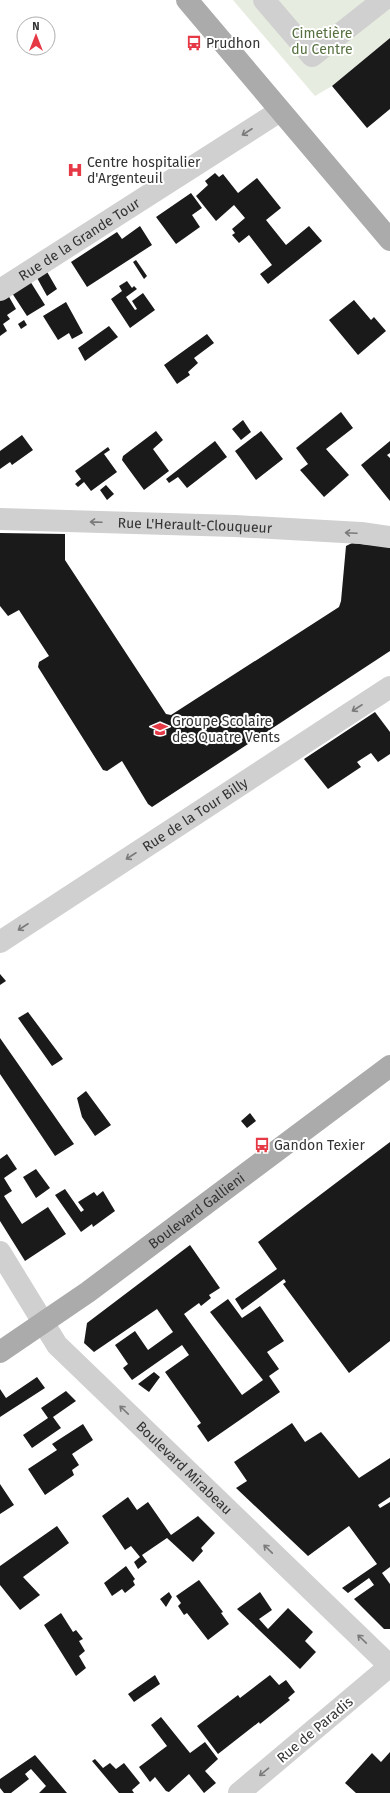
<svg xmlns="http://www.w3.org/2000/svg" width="390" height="1793" font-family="'Fira Sans',sans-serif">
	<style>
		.green { fill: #e6ecdf }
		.building { fill: #1a1a1a }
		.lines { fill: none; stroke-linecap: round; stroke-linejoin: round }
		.minor { stroke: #d0d0d0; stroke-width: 22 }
		.major { stroke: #ababab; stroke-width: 22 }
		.oneway { stroke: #7a7a7a }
		.labels { text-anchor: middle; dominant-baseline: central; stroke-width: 4; stroke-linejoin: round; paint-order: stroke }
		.park-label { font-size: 14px; fill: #56703f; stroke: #fff }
		.poi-label { font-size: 14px; fill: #333; stroke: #fff; text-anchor: start }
		.street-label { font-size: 14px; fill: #333; stroke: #fff }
	</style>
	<rect width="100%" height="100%" fill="#fff"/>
	<path class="green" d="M233,0H390V38L332,86L315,96Z"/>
	<path class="building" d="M390,38V109L367,128L332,86Z
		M215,173L219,177L223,174L238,193L257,178L281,208L266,220L286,245L309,226L322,241L268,284L260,274L272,265L249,235L239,243L232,235L235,233L232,229L245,218L234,205L216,221L196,196L208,185L205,181Z
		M191,193L202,208L192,215L200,227L176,244L156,217Z
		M140,226L152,245L87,287L71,262L117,232L122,239Z
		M136,260L147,276L144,279L133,262Z
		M46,270L57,289L47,296L36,276Z
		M30,281L45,305L27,316L12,293Z
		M127,281L132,288L134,286L137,289L126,297L135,310L137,309L132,301L143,293L155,310L130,328L111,299L122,291L119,286Z
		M8,295L16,309L7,315L10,319L3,324L7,331L0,336V300Z
		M354,300L371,320L374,317L386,331L358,355L329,320Z
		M66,302L83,333L72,339L69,333L58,340L43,316Z
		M24,320L27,325L21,329L18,324Z
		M109,326L118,337L85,361L78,348Z
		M207,334L214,343L194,358L198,363L188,372L190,375L177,384L164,365Z
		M341,412L353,428L326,449L349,475L324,497L300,470L308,464L296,448Z
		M243,420L251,432L241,440L232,429Z
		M156,431L163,440L153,449L169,471L144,490L122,460L123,456Z
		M261,431L283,459L256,480L235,451Z
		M22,435L33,450L12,465L10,462L0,469V451Z
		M215,441L227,457L187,488L178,477L169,483L166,479Z
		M390,441V453L387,455L390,458V501L361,465Z
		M108,447L110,450L104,454L117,472L91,491L84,482L78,487L75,484L81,479L75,471Z
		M106,485L114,494L107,500L100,490Z
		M0,533L65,534V560L166,714L171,715L339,607L341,601L346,546L352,543L390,547V651L152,807L148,804L122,761L107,771L103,770L38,667L39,662L49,656L19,610L8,616L0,606Z
		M375,712L390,732V754L378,762L371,753L357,762L361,767L328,789L304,759Z
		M0,974L6,981L0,985Z
		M28,1012L63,1059L52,1066L18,1018Z
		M0,1038L74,1144L55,1156L0,1074Z
		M86,1091L111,1125L95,1136L82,1117L77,1098Z
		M250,1113L256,1121L247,1128L241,1121Z
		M390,1142V1341L349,1373L283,1284L286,1282L284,1279L242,1310L235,1299L277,1269L258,1242Z
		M7,1154L17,1169L4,1178L12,1191L4,1196L22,1224L48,1207L66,1234L25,1261L0,1221V1159Z
		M36,1169L50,1188L36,1198L23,1177Z
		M65,1189L81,1212L84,1210L78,1202L94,1192L97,1196L103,1191L115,1211L93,1227L92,1224L81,1232L55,1195Z
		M190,1245L220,1288L209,1295L211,1298L201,1306L199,1303L184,1314L242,1395L263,1380L210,1312L228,1299L242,1318L260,1306L284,1341L267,1352L279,1369L269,1376L280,1392L208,1442L197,1426L201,1423L165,1372L189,1355L182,1345L132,1380L123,1368L128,1364L115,1345L135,1331L148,1350L173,1332L157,1309L94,1352L84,1343L87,1323Z
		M154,1372L160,1377L149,1392L138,1384Z
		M37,1377L45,1388L0,1417V1389L6,1398Z
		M66,1391L76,1401L53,1417L61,1428L32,1448L23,1435L48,1418L41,1408Z
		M292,1423L305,1442L321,1432L359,1478L390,1458V1497L378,1505L380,1508L390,1502V1567L382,1573L390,1584V1629H384L354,1599L374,1585L369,1578L348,1593L342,1588L377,1564L349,1526L308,1556L236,1488L247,1481L234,1462Z
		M83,1424L93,1440L72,1454L79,1465L72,1470L74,1475L45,1495L28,1469L57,1450L52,1444Z
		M0,1484L14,1505L0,1514Z
		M128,1497L137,1510L148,1502L171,1535L198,1516L215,1533L201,1548L203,1551L193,1562L167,1538L142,1555L147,1562L138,1569L134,1562L140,1557L131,1546L125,1550L102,1516Z
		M57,1526L69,1543L23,1577L40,1595L20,1610L0,1585V1566Z
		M126,1566L135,1579L133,1581L135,1585L125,1593L122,1589L112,1596L104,1583Z
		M199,1580L223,1612L221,1613L229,1624L208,1640L187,1613L184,1615L178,1606L181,1603L176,1596Z
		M169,1592L172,1597L166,1607L160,1599Z
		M260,1592L272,1610L259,1619L268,1629L288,1608L313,1632L305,1641L316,1652L300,1669L237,1609Z
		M61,1613L73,1632L76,1630L83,1639L79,1641L85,1651L79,1656L86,1668L76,1676L44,1625Z
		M155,1675L160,1684L134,1702L128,1694Z
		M270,1675L279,1685L286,1680L295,1692L288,1698L290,1700L260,1724L259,1722L218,1754L197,1726L238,1695L240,1698Z
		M161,1717L190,1753L205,1742L218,1759L205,1771L216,1783L204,1793L189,1774L169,1792L166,1791L155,1777L150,1782L139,1767L167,1746L151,1725Z
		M390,1752V1793H356L345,1783L372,1753L381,1762Z
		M35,1755L67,1793H39L46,1786L31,1769L25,1774L29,1779L11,1793H4L0,1788V1779Z
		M95,1759L103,1768L110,1763L116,1769L124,1763L140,1783L132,1790L134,1793H119L92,1761Z"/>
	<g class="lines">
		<g class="minor">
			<path d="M264,0L312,56L383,0"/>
			<path id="s1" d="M0,290L280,111"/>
			<path id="s2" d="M0,519L235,526L361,533L390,537"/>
			<path id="s3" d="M0,942L390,687"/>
			<path id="s4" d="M0,1252L57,1345L390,1666L239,1793"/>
		</g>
		<g class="major">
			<path d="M187,0L390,240"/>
			<path id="s5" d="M0,1352L88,1292L390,1066"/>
		</g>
	</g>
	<defs><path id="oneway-shaft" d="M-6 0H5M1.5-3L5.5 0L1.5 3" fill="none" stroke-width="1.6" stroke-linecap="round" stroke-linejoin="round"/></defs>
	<g class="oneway">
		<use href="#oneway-shaft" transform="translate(247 132) rotate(147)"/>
		<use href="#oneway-shaft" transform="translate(96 522) rotate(-178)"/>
		<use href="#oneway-shaft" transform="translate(351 533) rotate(-177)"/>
		<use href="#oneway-shaft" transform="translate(357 708) rotate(147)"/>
		<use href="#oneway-shaft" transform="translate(131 856) rotate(147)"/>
		<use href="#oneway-shaft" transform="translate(23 927) rotate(147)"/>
		<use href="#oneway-shaft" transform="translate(124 1410) rotate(-136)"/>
		<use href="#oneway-shaft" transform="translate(268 1549) rotate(-136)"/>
		<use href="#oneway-shaft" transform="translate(362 1639) rotate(-136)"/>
		<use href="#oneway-shaft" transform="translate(264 1772) rotate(140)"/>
	</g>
	<defs>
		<symbol id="bus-bare" viewBox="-9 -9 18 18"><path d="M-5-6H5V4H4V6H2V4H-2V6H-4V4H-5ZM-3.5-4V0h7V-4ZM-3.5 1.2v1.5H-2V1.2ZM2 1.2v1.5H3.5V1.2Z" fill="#e63946" stroke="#fff" stroke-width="2.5" paint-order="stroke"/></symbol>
		<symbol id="hospital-bare" viewBox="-9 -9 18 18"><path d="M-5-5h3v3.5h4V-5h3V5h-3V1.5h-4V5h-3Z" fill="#e63946" stroke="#fff" stroke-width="2.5" paint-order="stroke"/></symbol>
		<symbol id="school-bare" viewBox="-9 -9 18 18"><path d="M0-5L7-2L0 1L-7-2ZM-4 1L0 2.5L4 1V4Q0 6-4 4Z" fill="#e63946" stroke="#fff" stroke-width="2.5" paint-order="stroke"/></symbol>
	</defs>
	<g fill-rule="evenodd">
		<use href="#bus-bare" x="183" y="32" width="22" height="22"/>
		<use href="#hospital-bare" x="64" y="159" width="22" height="22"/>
		<use href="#school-bare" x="149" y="718" width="22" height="22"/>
		<use href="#bus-bare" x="251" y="1134" width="22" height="22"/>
	</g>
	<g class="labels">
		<g class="park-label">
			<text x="322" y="33">Cimetière<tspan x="322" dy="16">du Centre</tspan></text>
		</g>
		<g class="poi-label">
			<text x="206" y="43">Prudhon</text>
			<text x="87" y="162">Centre hospitalier<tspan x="87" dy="16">d'Argenteuil</tspan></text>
			<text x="172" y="721">Groupe Scolaire<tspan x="172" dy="16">des Quatre Vents</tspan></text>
			<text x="274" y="1145">Gandon Texier</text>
		</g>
		<g class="street-label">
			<text stroke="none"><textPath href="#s1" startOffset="94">Rue de la Grande Tour</textPath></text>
			<text stroke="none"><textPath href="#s2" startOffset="195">Rue L'Herault-Clouqueur</textPath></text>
			<text stroke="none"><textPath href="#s3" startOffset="233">Rue de la Tour Billy</textPath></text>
			<text stroke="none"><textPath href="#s5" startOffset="242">Boulevard Gallieni</textPath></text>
			<text stroke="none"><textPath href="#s4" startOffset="286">Boulevard Mirabeau</textPath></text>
			<text transform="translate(315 1730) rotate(-40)">Rue de Paradis</text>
		</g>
	</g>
	<g transform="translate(36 36)"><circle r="19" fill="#ffffff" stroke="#adadad"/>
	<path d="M0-3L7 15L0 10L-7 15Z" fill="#e63946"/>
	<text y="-6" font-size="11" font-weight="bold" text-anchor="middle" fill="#333333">N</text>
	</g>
</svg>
